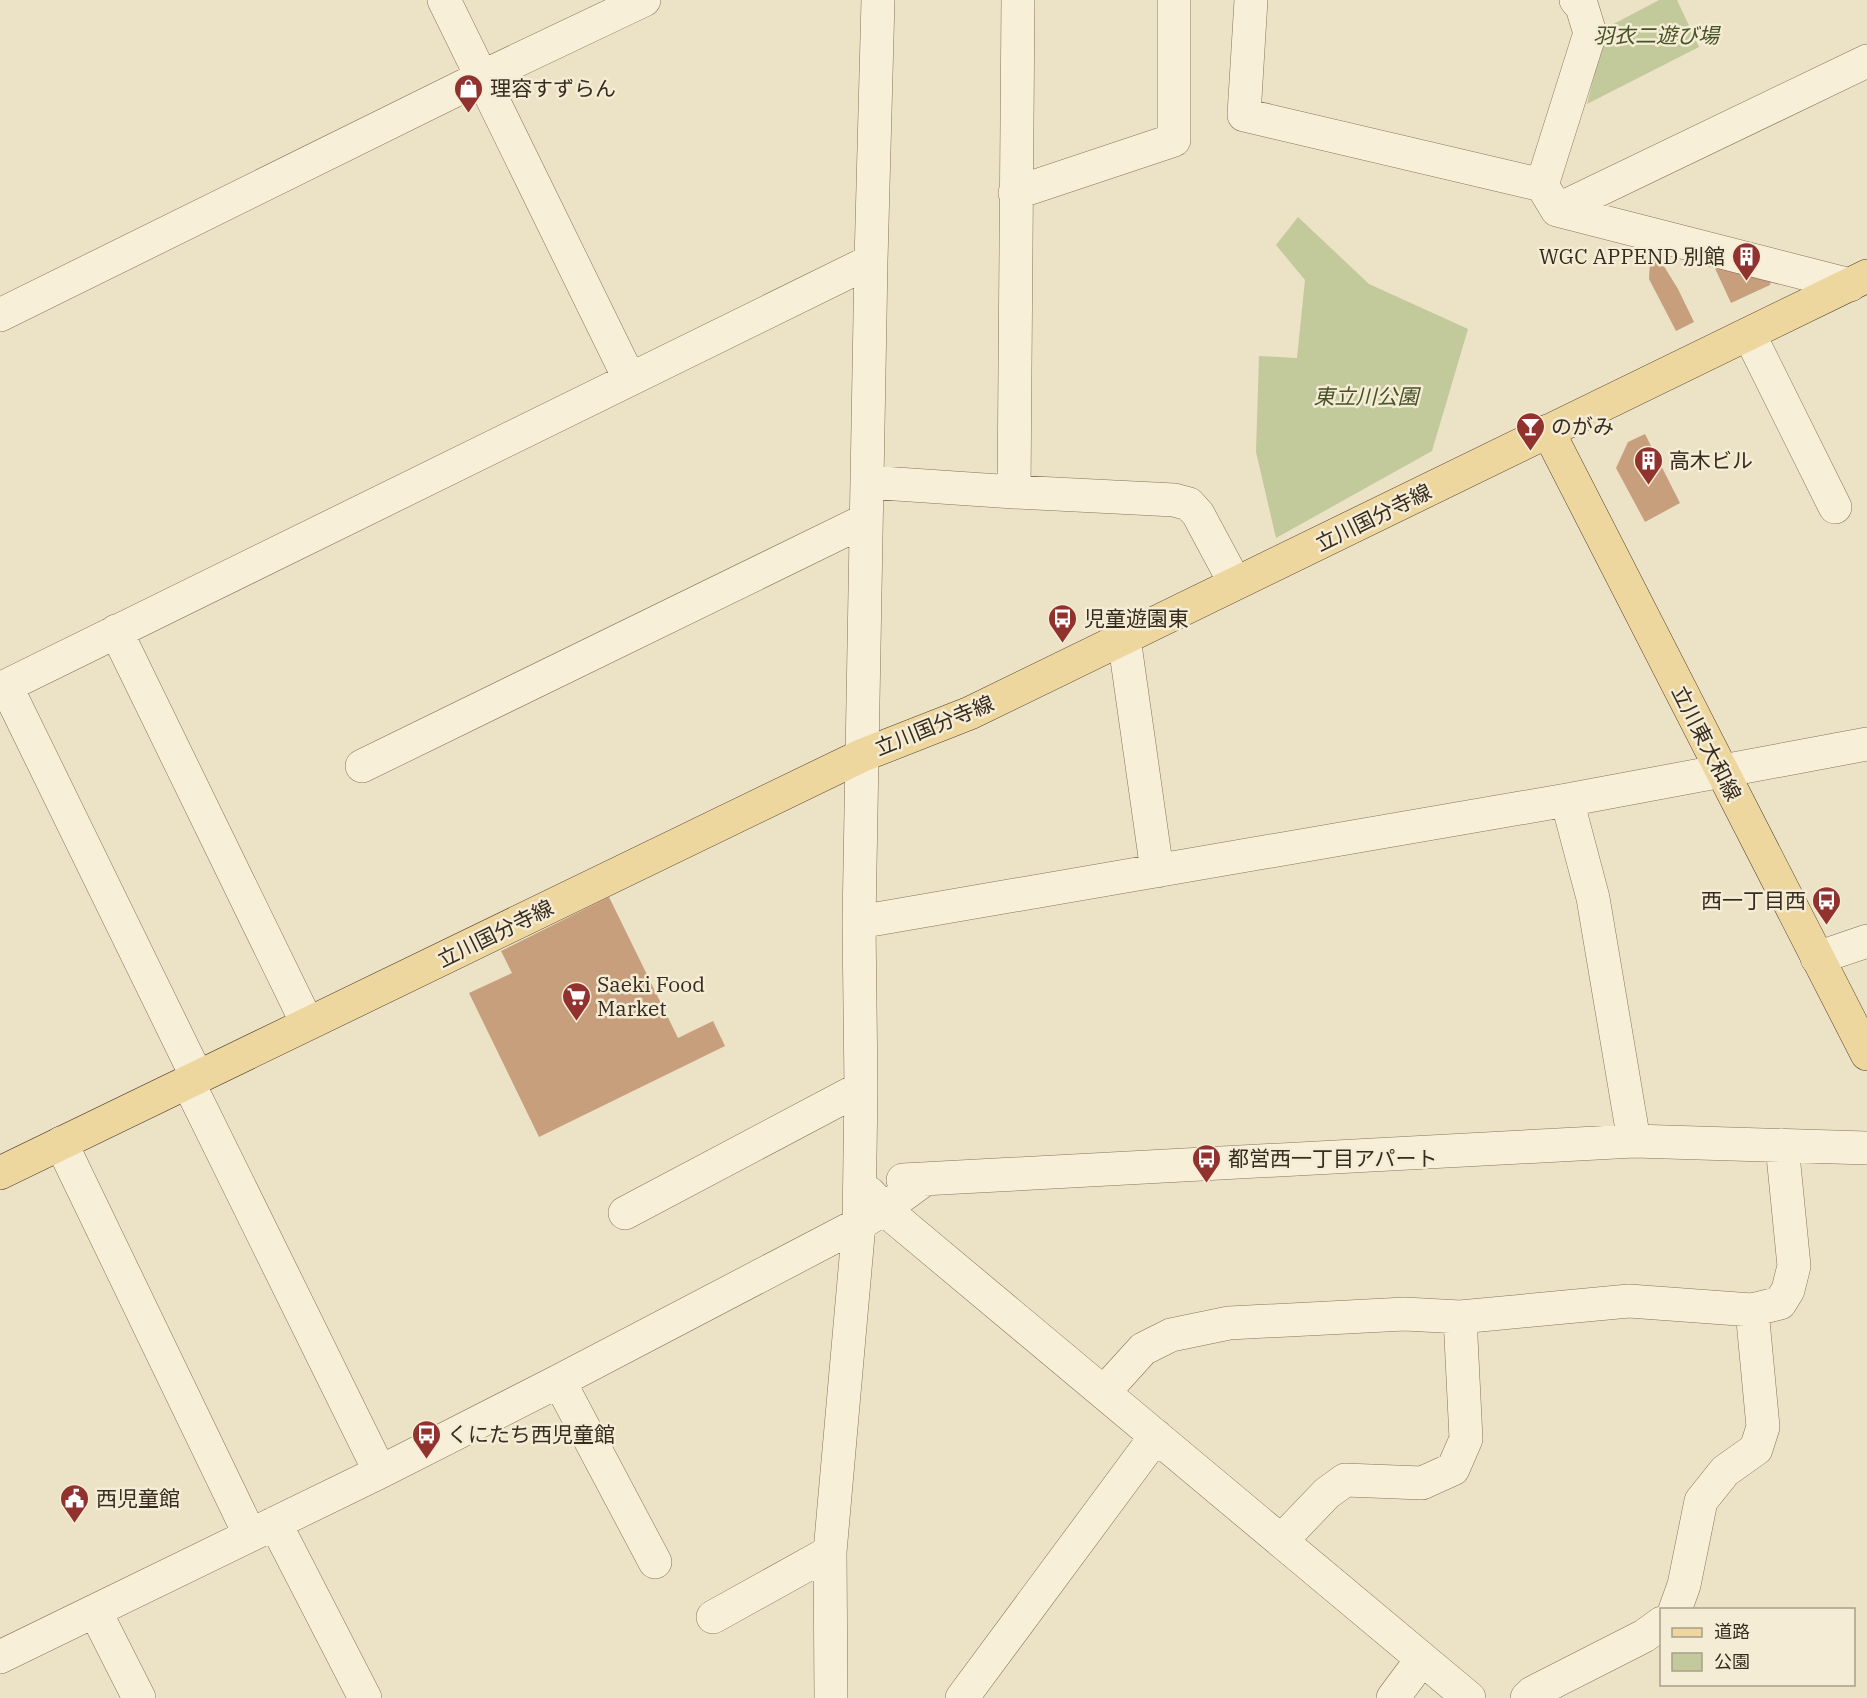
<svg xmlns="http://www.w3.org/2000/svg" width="1867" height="1698" font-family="'IBM Plex Serif','Noto Sans JP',serif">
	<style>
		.green { fill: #c2c99a }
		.building { fill: #c89f7d }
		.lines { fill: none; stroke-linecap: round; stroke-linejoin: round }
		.minor-casing { stroke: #86745c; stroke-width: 34 }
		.major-casing { stroke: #544230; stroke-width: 34 }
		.minor { stroke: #f7efd8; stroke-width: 33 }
		.major { stroke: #edd79f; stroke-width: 33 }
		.labels { text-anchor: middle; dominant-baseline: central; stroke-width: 5; stroke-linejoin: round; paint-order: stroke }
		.park-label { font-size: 21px; font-style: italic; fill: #465227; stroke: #f4ecd4 }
		.poi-label { font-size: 21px; fill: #372b1f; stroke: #f4ecd4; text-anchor: start }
		.street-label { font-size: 21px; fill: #372b1f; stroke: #f4ecd4 }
	</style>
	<rect width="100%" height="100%" fill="#ece2c5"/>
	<path class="green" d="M1659,0H1677L1699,47L1587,104L1606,28Z
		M1298,217L1369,284L1468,329L1432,451L1276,538L1256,452L1259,356L1297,358L1305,280L1276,245Z"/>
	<path class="building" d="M1651,245L1678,289L1694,322L1676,331L1649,279Z
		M1713,264L1772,277L1770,285L1731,303Z
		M1645,434L1680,503L1645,522L1616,468L1628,442Z
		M609,897L678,1038L713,1021L725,1046L539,1137L469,993L512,973L501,951Z"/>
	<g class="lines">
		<defs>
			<path id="minor" d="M444,0L629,378
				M1251,0L1244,115L1542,185L1557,210L1850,285
				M1542,185L1590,33L1582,7L1576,0
				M1015,193L1174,140V0
				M1557,210L1867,61
				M0,315L482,77L644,0
				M1749,334L1835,507
				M867,482L1014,492L1174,500L1189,504L1198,514L1235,583
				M1014,492L1018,0
				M116,631L307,1023
				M1124,638L1157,871
				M6,686L197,1077
				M0,689L871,261
				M362,766L866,520
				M1567,800L1593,898L1634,1141
				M859,922L1567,800L1867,744
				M1817,958L1867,941
				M188,1082L380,1472
				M61,1143L250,1535
				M903,1180L1634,1141L1867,1148
				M869,1193L884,1209L1469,1698
				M625,1213L861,1088
				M559,1381L655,1562
				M1104,1392L1143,1349L1171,1335L1229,1323L1405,1314L1460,1317L1629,1301L1752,1310L1780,1303L1788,1290L1794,1266L1782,1145
				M275,1523L365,1698
				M1281,1541L1327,1493L1345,1480L1422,1483L1453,1469L1466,1439L1460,1317
				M1675,1610L1684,1585L1701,1501L1725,1471L1756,1449L1763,1427L1752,1310
				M95,1611L139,1698
				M713,1617L830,1552
				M0,1657L380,1472L559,1381L859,1224L884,1209L925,1179
				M831,1698L830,1552L859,1224L861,1088L859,922L871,261L878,0
				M962,1698L1156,1436
				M1393,1698L1422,1659
				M1527,1698L1532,1693L1644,1636L1662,1623"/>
			<path id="major" d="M1548,431L1867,1054
				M0,1173L863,755L970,713L1867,276"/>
		</defs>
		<use href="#minor" class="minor-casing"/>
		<use href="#major" class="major-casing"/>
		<use href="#minor" class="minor"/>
		<use href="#major" class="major"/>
	</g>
	<defs>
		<symbol id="shop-pin" viewBox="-11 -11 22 30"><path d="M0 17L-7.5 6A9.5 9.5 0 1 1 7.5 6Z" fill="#91322f" stroke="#f4ecd4"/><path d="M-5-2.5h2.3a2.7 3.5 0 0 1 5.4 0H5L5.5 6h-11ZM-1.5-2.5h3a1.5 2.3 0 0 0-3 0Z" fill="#fff"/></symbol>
		<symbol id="building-pin" viewBox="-11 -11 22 30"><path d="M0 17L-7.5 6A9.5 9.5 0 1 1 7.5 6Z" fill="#91322f" stroke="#f4ecd4"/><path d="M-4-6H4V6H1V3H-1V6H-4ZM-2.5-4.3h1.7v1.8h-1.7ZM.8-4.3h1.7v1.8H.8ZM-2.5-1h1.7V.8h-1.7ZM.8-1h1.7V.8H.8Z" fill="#fff"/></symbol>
		<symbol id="bar-pin" viewBox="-11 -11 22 30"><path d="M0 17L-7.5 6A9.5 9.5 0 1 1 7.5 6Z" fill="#91322f" stroke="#f4ecd4"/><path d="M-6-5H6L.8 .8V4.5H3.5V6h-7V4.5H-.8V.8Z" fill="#fff"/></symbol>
		<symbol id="bus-pin" viewBox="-11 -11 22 30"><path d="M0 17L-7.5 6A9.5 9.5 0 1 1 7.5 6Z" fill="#91322f" stroke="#f4ecd4"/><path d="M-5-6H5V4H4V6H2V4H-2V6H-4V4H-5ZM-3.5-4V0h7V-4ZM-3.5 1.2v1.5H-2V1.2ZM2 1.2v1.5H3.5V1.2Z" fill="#fff"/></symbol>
		<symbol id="supermarket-pin" viewBox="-11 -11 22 30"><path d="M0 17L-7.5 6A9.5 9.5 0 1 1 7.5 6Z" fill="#91322f" stroke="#f4ecd4"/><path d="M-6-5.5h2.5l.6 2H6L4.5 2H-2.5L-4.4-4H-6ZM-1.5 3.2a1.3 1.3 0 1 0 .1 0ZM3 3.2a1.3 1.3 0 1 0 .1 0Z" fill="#fff"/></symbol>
		<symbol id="civic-pin" viewBox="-11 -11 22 30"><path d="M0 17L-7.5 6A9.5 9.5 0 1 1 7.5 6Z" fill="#91322f" stroke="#f4ecd4"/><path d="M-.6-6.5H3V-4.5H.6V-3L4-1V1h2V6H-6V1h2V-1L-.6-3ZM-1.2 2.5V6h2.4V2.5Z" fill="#fff"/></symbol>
	</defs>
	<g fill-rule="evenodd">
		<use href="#shop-pin" x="452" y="72" width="33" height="45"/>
		<use href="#building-pin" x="1730" y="240" width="33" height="45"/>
		<use href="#bar-pin" x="1514" y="410" width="33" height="45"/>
		<use href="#building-pin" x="1632" y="444" width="33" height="45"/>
		<use href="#bus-pin" x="1046" y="602" width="33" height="45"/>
		<use href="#bus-pin" x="1810" y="884" width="33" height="45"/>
		<use href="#supermarket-pin" x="560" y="980" width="33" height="45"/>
		<use href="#bus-pin" x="1190" y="1142" width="33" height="45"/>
		<use href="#bus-pin" x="410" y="1418" width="33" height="45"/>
		<use href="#civic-pin" x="58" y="1482" width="33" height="45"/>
	</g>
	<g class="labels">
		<g class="park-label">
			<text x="1656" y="35">羽衣二遊び場</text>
			<text x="1366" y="396">東立川公園</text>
		</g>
		<g class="poi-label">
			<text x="490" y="88">理容すずらん</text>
			<text x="1725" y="256" text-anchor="end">WGC APPEND 別館</text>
			<text x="1551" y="426">のがみ</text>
			<text x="1669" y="460">高木ビル</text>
			<text x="1084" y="618">児童遊園東</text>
			<text x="1806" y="900" text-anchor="end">西一丁目西</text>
			<text x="597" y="984">Saeki Food<tspan x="597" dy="24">Market</tspan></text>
			<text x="1228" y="1158">都営西一丁目アパート</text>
			<text x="447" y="1434">くにたち西児童館</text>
			<text x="96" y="1498">西児童館</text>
		</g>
		<g class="street-label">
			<text transform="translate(1373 517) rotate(-26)">立川国分寺線</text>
			<text transform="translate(934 725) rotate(-22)">立川国分寺線</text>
			<text transform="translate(1707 743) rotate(63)">立川東大和線</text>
			<text transform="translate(495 933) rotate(-26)">立川国分寺線</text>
		</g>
	</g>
	<rect x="1660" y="1608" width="195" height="78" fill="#f4ecd4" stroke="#a89f8c" stroke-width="1.5"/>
	<rect x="1672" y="1628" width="30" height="9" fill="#edd79f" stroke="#a89f8c" stroke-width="1.5"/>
	<text x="1714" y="1638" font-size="18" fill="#372b1f">道路</text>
	<rect x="1672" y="1653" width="30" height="18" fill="#c2c99a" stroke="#a89f8c" stroke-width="1.5"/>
	<text x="1714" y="1668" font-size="18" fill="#372b1f">公園</text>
</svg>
